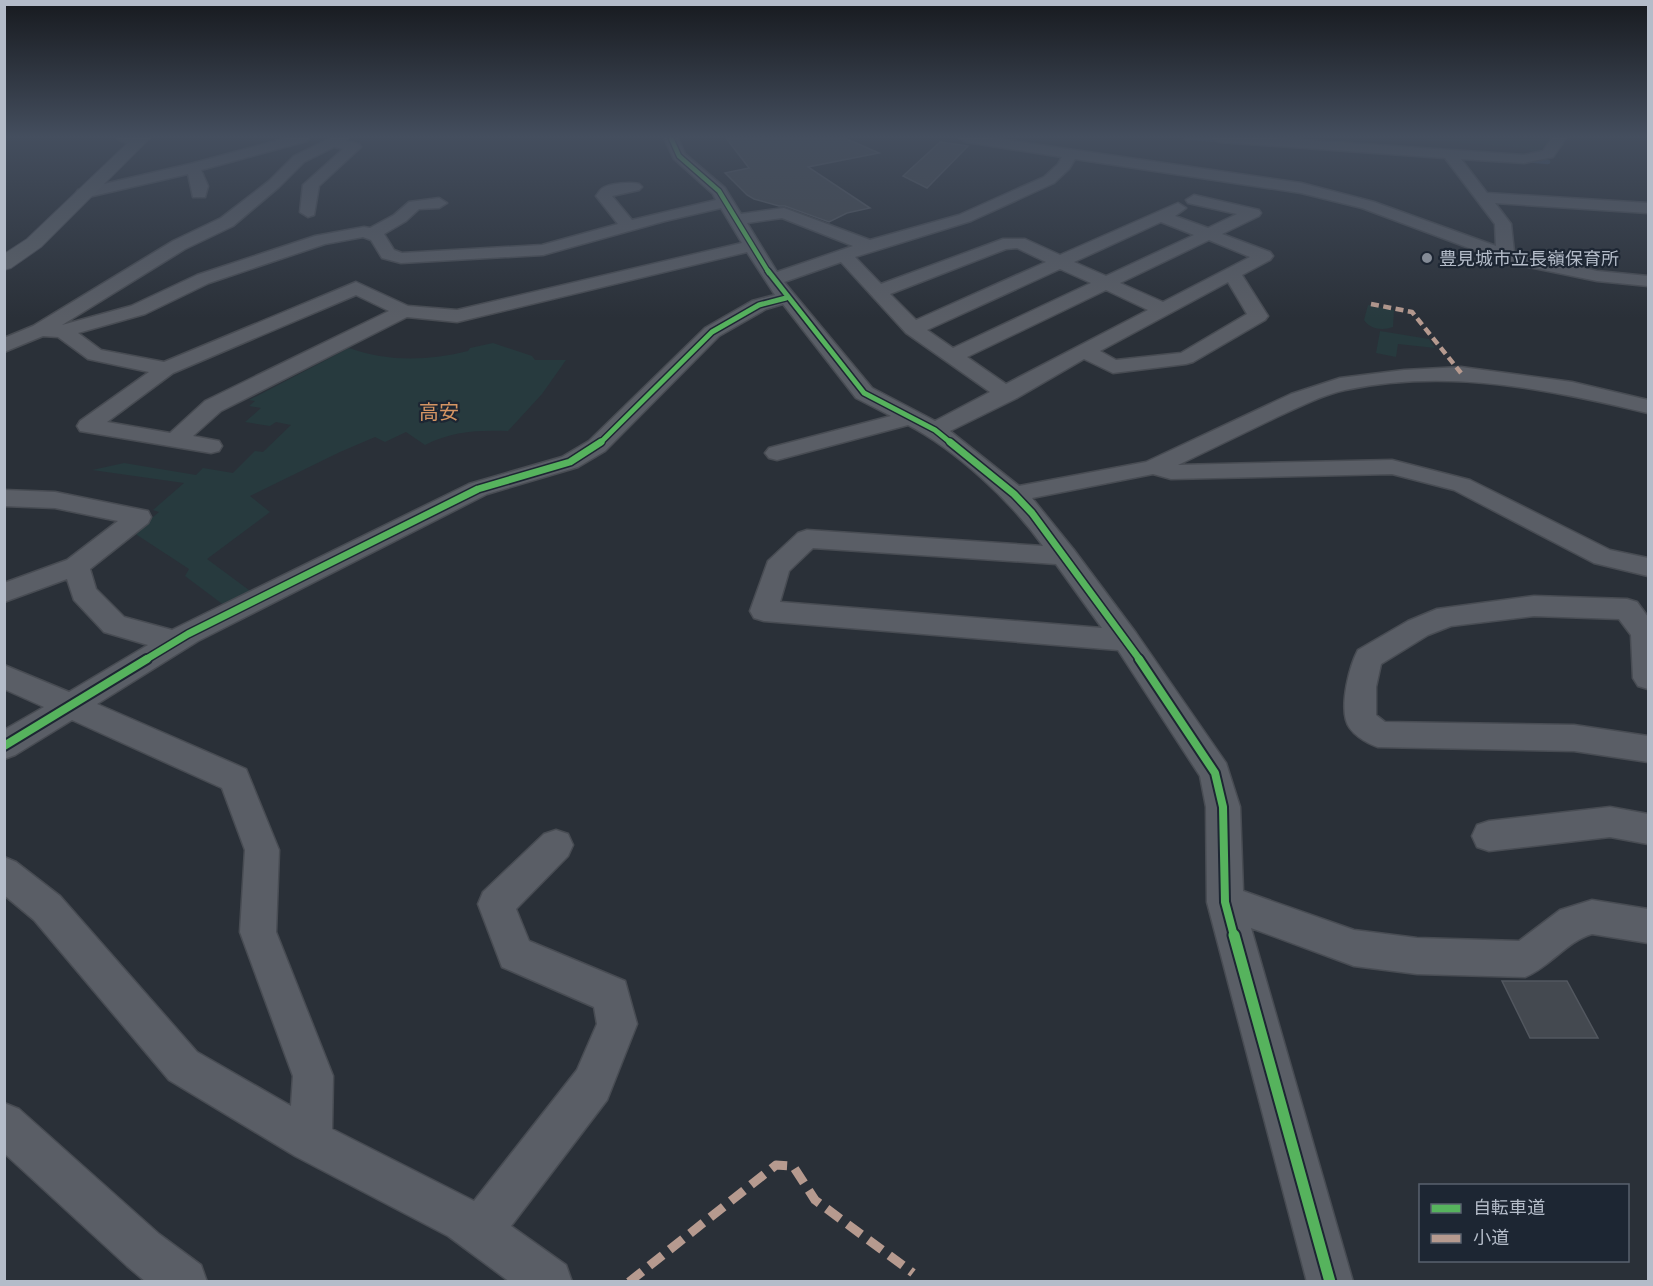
<svg xmlns="http://www.w3.org/2000/svg" width="1653" height="1286" font-family="'Noto Sans','Noto Sans JP',sans-serif">
	<style>
		.green { fill: #273a3e }
		.lines { fill: none; stroke-linecap: round; stroke-linejoin: round }
		.stream { stroke: #384963; stroke-width: 4.5 }
		.building { fill: #444950; stroke: #52575f; stroke-width: 1.5 }
		.minor-casing { stroke: #484c53; stroke-width: 3 }
		.major-casing { stroke: #484c55; stroke-width: 2 }
		.minor { fill: #5a5e66; fill-rule: evenodd }
		.major { fill: #5c6168; fill-rule: evenodd }
		.quiet-far1 { stroke: #b69a8f; stroke-width: 4.5; stroke-dasharray: 8 4.5; stroke-linecap: butt }
		.quiet { stroke: #b69a8f; stroke-width: 9; stroke-dasharray: 17 9; stroke-linecap: butt }
		.cycleway-far4-casing { stroke: #1d2633; stroke-width: 7 }
		.cycleway-far3-casing { stroke: #1d2633; stroke-width: 8 }
		.cycleway-far2-casing { stroke: #1d2633; stroke-width: 10 }
		.cycleway-far1-casing { stroke: #1d2633; stroke-width: 12 }
		.cycleway-casing { stroke: #1d2633; stroke-width: 15 }
		.cycleway-far4 { stroke: #56b35d; stroke-width: 4.5 }
		.cycleway-far3 { stroke: #56b35d; stroke-width: 5 }
		.cycleway-far2 { stroke: #56b35d; stroke-width: 7 }
		.cycleway-far1 { stroke: #56b35d; stroke-width: 8 }
		.cycleway { stroke: #56b35d; stroke-width: 11 }
		.poi-dot { fill: #848b96; stroke: #1d2633; stroke-width: 2 }
		.labels { text-anchor: middle; dominant-baseline: central; stroke-width: 4.5; stroke-linejoin: round; paint-order: stroke }
		.far-poi-label { font-size: 18px; fill: #b4bcc9; stroke: #1d2633; text-anchor: start }
		.far-quarter-label { font-size: 20px; fill: #d59563; stroke: #1d2633 }
	</style>
	<rect width="100%" height="100%" fill="#2a3038"/>
	<path class="green" d="M1409,138H1551C1543,146 1540,156 1527,154L1531,151L1524,148Z
		M1368,305L1394,310L1393,327C1382,331 1370,329 1364,320Z
		M1380,331L1429,339L1435,348L1398,344L1396,357L1376,353Z
		M493,343L532,356L535,360H566L542,394L508,431C478,430 452,431 425,445L406,432L385,442L375,437L340,452L250,496L270,512L207,559L257,596L229,609L185,576L189,569L134,533L159,512L153,510L184,483L92,470L124,463L196,475L203,468L233,473L255,451L263,452L291,425L276,422L270,426L245,422L261,408L249,406L255,401L249,400L349,348C388,362 428,361 468,351L470,348Z"/>
	<g class="lines">
		<path class="stream" d="M1185,138L1223,140
			M1525,160L1548,162"/>
	</g>
	<path class="building" d="M726,138H845L879,153L808,167L870,208L847,213L829,222L785,206H779L754,199L747,195L725,173L749,168Z
		M940,142L968,146L927,188L903,176Z
		M1502,981H1567L1598,1038H1530Z"/>
	<g class="lines">
		<defs>
			<path id="minor" d="M117,138H149C142,145 124,145 117,138Z
				M287,138H309L307,141L201,170L208,186L205,197H193L188,174L84,198L76,193L78,190L190,164Z
				M331,138H348L346,141L359,144L361,147L319,186L314,215L308,217L300,212L303,185L343,149L334,147L304,162L279,187L233,226L185,249L62,325L131,306L197,275L315,236L364,227L370,228L394,215L409,202L439,198L447,203L439,208L419,209L406,221L384,234L394,250L402,253L542,245L618,224L596,196C597,195 601,188 603,188C610,183 631,182 639,184L642,187L639,190L612,196L632,220L716,200L713,194L674,159L664,138H678L685,154L725,188L741,214L784,208L870,240L959,215L1044,177L1058,164L1062,157L966,142L959,138H992L1301,183L1374,202L1496,246L1495,224L1445,158L1219,142L1212,138H1275L1524,155L1543,151L1552,138H1566L1553,157L1524,163L1461,159L1487,193L1648,203V213L1495,203L1511,224L1514,252L1597,271L1648,276V286L1597,281L1509,263L1362,208L1301,193L1075,159L1069,169L1054,183L971,221L855,257L881,284L1003,239H1025L1060,255L1178,203L1186,208L1175,216L1208,228L1237,214L1188,203L1186,200L1194,195L1259,210L1261,213L1259,216L1222,234L1270,252L1273,256L1270,260L1242,275L1268,316L1265,320L1193,362L1186,364L1113,373L1084,359L1015,399L950,431L1019,486L1146,462L1291,394L1340,378L1404,370L1461,367L1572,382L1648,400V413C1548,389 1448,368 1345,390C1322,395 1299,407 1277,417C1244,433 1211,449 1178,465L1392,460L1470,480L1610,550L1648,558V576L1594,563L1454,490L1392,474L1171,479L1153,474L1032,498L1074,550L1136,633L1226,763L1240,807L1243,891L1354,930L1417,938L1519,941L1560,910L1592,900L1648,909V943L1592,934C1567,941 1550,967 1525,977L1417,974L1354,966L1251,928L1353,1282H1307L1207,902L1206,807L1200,776L1118,650L764,621L754,618L750,611L768,561L798,533L807,530L1043,546C1011,501 956,450 908,425L777,460L769,458L765,453L769,448L891,416L856,398L783,304L766,309L719,336L605,451L578,467L487,494L198,641L97,704L246,769L279,850L276,932L333,1076L332,1129L474,1201L577,1070L597,1024L594,1007L502,967L478,904L483,892L544,834L556,830L568,834L573,845L568,856L516,909L529,941L625,981L637,1024L607,1100L511,1226L566,1265L572,1282H510L448,1236L295,1156L169,1080L34,920L4,895V857L16,862L60,896L197,1052L291,1106L293,1076L240,932L245,850L222,788L72,720L15,755L4,759V730L44,707L4,689V665L69,692L148,645L104,632L74,600L67,579L4,602V583L67,560L118,521L55,508L4,506V490L55,492L148,511L151,517L148,523L90,569L96,589L124,617L172,630L469,484L562,457L589,441L705,328L752,301L775,295L747,252L457,322L407,317L221,411L193,436L219,441L222,446L219,451L211,453L80,431L77,426L80,421L149,372L88,359L58,337L43,336L4,352V338L33,326L173,241L221,218L269,181L294,156ZM721,208L742,243L457,310L408,306L356,282L164,362L101,350L78,333L145,314L209,283L325,244L363,237L371,240L382,258L401,263L543,255L665,221ZM782,218L853,246L777,272L747,223ZM1161,222L1194,235L1106,276L1074,262ZM1209,240L1250,257L1163,302L1120,283ZM1017,248L1046,262L916,320L890,294L1006,249ZM841,262L906,333L990,392L935,421L872,388L784,282ZM1060,269L1091,283L953,348L927,330ZM1228,282L1247,314L1181,353L1116,360L1100,351ZM1106,290L1148,310L1006,384L967,357ZM356,295L389,311L205,401L170,433L107,422L173,373ZM813,548L1056,564L1102,628L780,602L789,571Z
				M1534,596L1627,599L1637,602L1648,617V689L1638,686L1633,678L1631,635L1619,619L1534,616L1451,626L1428,635L1381,664L1376,687V715L1385,722L1574,725L1648,736V762L1574,751L1378,747C1366,743 1349,733 1346,720C1341,702 1349,667 1358,650L1408,621L1437,609Z
				M1610,807L1648,814V844L1610,837L1489,851L1477,847L1472,836L1477,825L1489,821Z
				M4,1103L19,1109L159,1234L201,1265L207,1282H146L127,1266L4,1153Z"/>
			<path id="major" d="M133,138H150L41,247L11,268L4,270V254L27,239Z"/>
		</defs>
		<use href="#minor" class="minor-casing"/>
		<use href="#major" class="major-casing"/>
		<use href="#minor" class="minor"/>
		<use href="#major" class="major"/>
		<path class="quiet-far1" d="M1371,304L1412,312L1461,373"/>
		<path class="quiet" d="M629,1282L776,1165L793,1166L815,1200L913,1273"/>
		<defs>
			<path id="cycleway-far4" d="M671,138L679,156L719,191L769,273"/>
			<path id="cycleway-far3" d="M768,271L864,393L935,430L951,443
				M600,443L712,332L759,305L786,298"/>
			<path id="cycleway-far2" d="M950,442L1014,494L1032,513L1140,660
				M145,660L188,634L478,489L570,462L601,442"/>
			<path id="cycleway-far1" d="M1139,659L1215,773L1223,807L1225,902L1234,936
				M4,746L147,659"/>
			<path id="cycleway" d="M1234,935L1330,1282"/>
		</defs>
		<use href="#cycleway-far4" class="cycleway-far4-casing"/>
		<use href="#cycleway-far3" class="cycleway-far3-casing"/>
		<use href="#cycleway-far2" class="cycleway-far2-casing"/>
		<use href="#cycleway-far1" class="cycleway-far1-casing"/>
		<use href="#cycleway" class="cycleway-casing"/>
		<use href="#cycleway-far4" class="cycleway-far4"/>
		<use href="#cycleway-far3" class="cycleway-far3"/>
		<use href="#cycleway-far2" class="cycleway-far2"/>
		<use href="#cycleway-far1" class="cycleway-far1"/>
		<use href="#cycleway" class="cycleway"/>
	</g>
	<linearGradient id="sky" x2="0" y2="1"><stop stop-color="#171a1f"/><stop offset="0.43" stop-color="#444e5e"/><stop offset="1" stop-color="#444e5e" stop-opacity="0"/></linearGradient>
	<rect width="1653" height="318" fill="url(#sky)"/>
	<circle class="poi-dot" cx="1427" cy="258" r="6"/>
	<g class="labels">
		<g class="far-poi-label">
			<text x="1439" y="258">豊見城市立長嶺保育所</text>
		</g>
		<g class="far-quarter-label">
			<text x="439" y="411">高安</text>
		</g>
	</g>
	<rect width="1653" height="1286" fill="none" stroke="#b4bcc9" stroke-width="12"/>
	<rect x="1419" y="1184" width="210" height="78" fill="#1d2633" stroke="#59626f" stroke-width="1.5"/>
	<rect x="1431" y="1204" width="30" height="9" fill="#56b35d" stroke="#59626f" stroke-width="1.5"/>
	<text x="1473" y="1214" font-size="18" fill="#b4bcc9">自転車道</text>
	<rect x="1431" y="1234" width="30" height="9" fill="#b69a8f" stroke="#59626f" stroke-width="1.5"/>
	<text x="1473" y="1244" font-size="18" fill="#b4bcc9">小道</text>
</svg>
